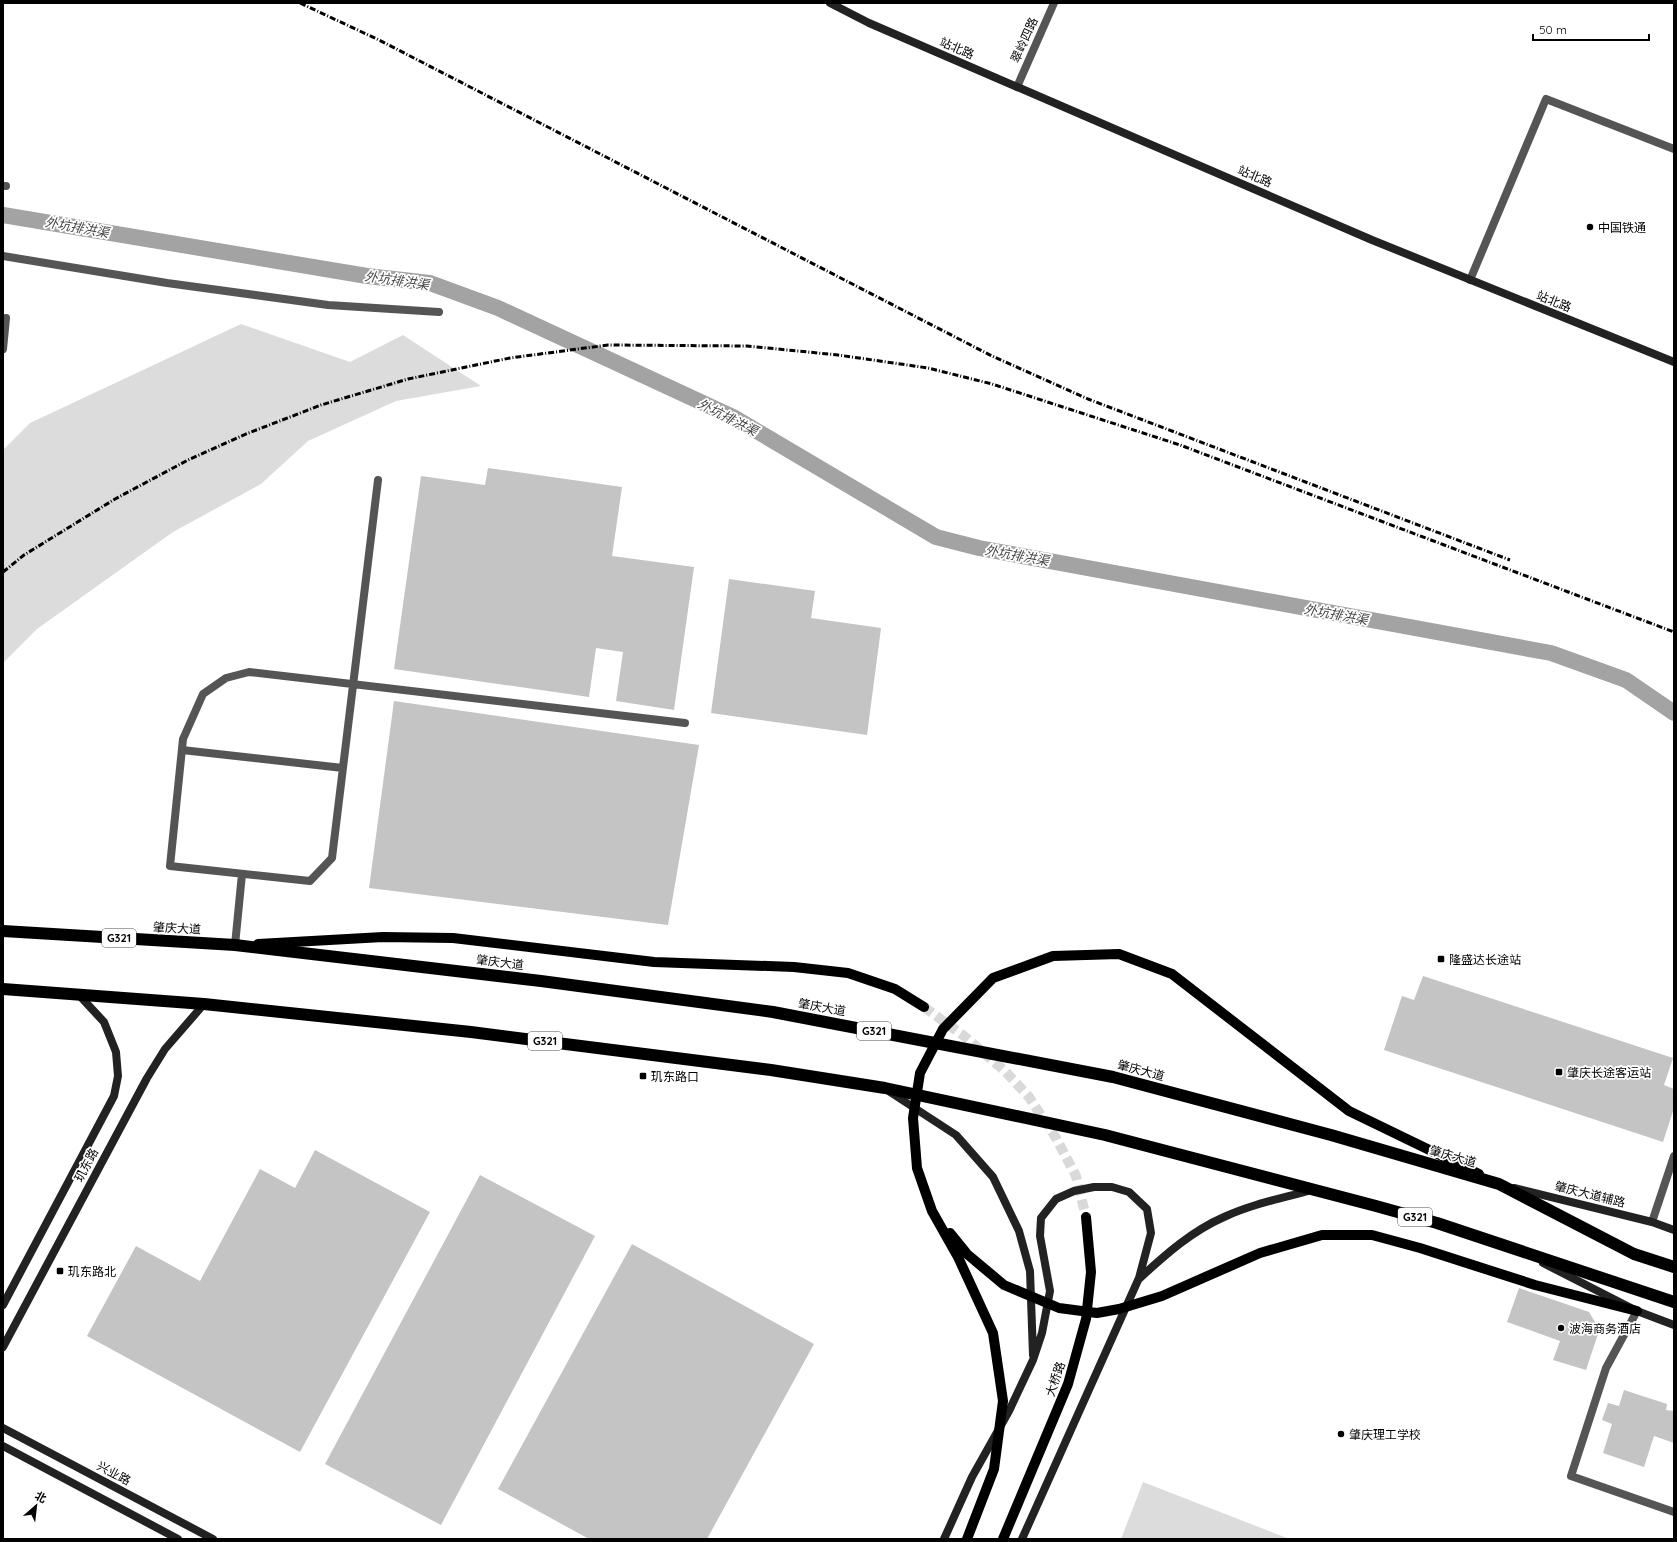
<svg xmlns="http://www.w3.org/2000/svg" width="1677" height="1542" font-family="Quicksand,'Noto Sans SC',sans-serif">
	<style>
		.green { fill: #dcdcdc }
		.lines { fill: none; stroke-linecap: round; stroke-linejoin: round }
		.canal { stroke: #a3a3a3; stroke-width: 16 }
		.building { fill: #c4c4c4 }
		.primary-tunnel { stroke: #d9d9d9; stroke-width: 10; stroke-dasharray: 10 5; stroke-linecap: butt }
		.lane { stroke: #555; stroke-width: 8 }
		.street { stroke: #555; stroke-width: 8 }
		.secondary { stroke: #222; stroke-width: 8 }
		.primary { stroke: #000; stroke-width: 10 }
		.highway { stroke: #000; stroke-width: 12 }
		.rail { stroke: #000; stroke-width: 3; stroke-dasharray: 6 2 1 2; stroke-linecap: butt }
		.poi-dot { fill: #000; stroke: #fff; stroke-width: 1.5 }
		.labels { text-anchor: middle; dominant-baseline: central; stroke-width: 3.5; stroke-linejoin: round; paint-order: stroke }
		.shield { fill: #fff; stroke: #4c4c4c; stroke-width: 1 }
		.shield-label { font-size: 11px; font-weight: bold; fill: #000 }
		.street-label { font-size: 12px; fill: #000; stroke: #fff }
		.poi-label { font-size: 12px; fill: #000; stroke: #fff; text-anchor: start }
		.water-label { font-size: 13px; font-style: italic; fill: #444; stroke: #fff }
	</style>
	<rect width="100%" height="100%" fill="#fff"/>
	<path class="green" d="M241,324L350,362L403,335L481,386L396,401L308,441L261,484L173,532L37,629L3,663V450L30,423Z
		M1143,1482L1287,1538V1539H1121Z"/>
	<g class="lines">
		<path class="canal" d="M3,215L367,276L430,283L498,308L733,417L936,537L979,548L1551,653L1626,680L1674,713"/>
	</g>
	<path class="building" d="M488,468L622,487L612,556L694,567L674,710L616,701L623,652L596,648L589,697L394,669L421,476L485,485Z
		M729,579L815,591L811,618L881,628L867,735L711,713Z
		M394,701L699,745L668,925L369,888Z
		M1423,976L1673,1058L1664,1085L1674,1089V1108L1663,1142L1384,1050L1402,996L1414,1000Z
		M315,1150L430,1212L300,1452L87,1336L136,1246L200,1281L260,1169L295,1188Z
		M480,1175L595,1236L441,1525L325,1464Z
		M632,1244L814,1344L707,1539H589L498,1489Z
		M1519,1288L1589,1312L1595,1322L1598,1334L1586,1370L1553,1360L1560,1341L1507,1322Z
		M1624,1390L1667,1404L1666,1410L1674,1411V1443L1654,1436L1644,1467L1603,1453L1612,1424L1602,1420L1608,1403L1619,1406Z"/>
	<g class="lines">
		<path class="primary-tunnel" d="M924,1007L964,1036L1005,1071L1029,1097L1056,1138L1076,1176L1086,1217"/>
		<path class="lane" d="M3,186H6
			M3,256L167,283L328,305L439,312
			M1470,280L1546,99L1674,149
			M3,349L6,318
			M378,480L332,858L310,881L170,866L183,739L203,694L226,678L249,672L685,723
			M182,750L343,768
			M235,945L242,874"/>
		<path class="street" d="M1017,87L1054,3
			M1652,1222L1674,1156
			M1637,1311L1606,1368L1571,1476L1674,1512"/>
		<path class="secondary" d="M830,3L869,23L1372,240L1674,362
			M890,1092L956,1135L993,1177L1019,1231L1030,1271L1033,1355
			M1514,1188L1652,1222L1674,1230
			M1543,1263L1637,1311L1674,1325
			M1140,1278C1166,1254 1192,1231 1224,1217C1252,1204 1283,1198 1312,1190
			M3,1305L114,1096L118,1076L116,1052L104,1022L78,994
			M3,1347L147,1078L165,1049L204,1004
			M3,1428L213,1539
			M3,1446L178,1539
			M944,1539L972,1477L1009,1411L1033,1360L1042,1333L1050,1291L1040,1236L1041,1218L1056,1199L1074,1191L1094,1187H1112L1129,1192L1147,1209L1151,1233L1139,1278L1022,1539"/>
		<path class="primary" d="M258,944L383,937L453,938L654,962L794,967L848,973L895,989L924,1007
			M950,1233L967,1254L1004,1285L1059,1308L1097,1313L1119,1309L1162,1296L1260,1253L1322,1235H1372L1420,1248L1535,1285L1637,1311
			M967,1539L994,1469L1003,1401L993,1333L958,1257L932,1211L917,1168L913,1118L920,1073L943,1029L993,978L1053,956L1119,954L1172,974L1349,1111L1479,1174
			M1003,1539L1068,1384L1086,1319L1091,1272L1086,1217"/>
		<path class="highway" d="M3,931L235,945L541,981L773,1012L1113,1077L1331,1135L1499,1184L1634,1254L1674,1267
			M3,989L204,1004L471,1032L771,1070L885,1088L1105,1135L1376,1206L1437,1223L1674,1302"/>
		<path class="rail" d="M300,3L379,40L992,356L1088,399L1510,560
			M3,572L24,555L115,499L188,460L246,434L321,405L408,379L510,358L608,345L747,346L838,355L928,368L992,384L1180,445L1674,632"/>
	</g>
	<g class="poi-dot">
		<circle cx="1590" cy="227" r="4"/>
		<rect x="1437" y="955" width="8" height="8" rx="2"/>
		<rect x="1555" y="1068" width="8" height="8" rx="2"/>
		<rect x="639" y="1072" width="8" height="8" rx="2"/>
		<rect x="56" y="1267" width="8" height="8" rx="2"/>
		<circle cx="1561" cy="1328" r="4"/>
		<circle cx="1341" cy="1434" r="4"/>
	</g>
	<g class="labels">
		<g class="shield">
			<rect x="102" y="929" width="34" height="18" rx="3"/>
			<rect x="857" y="1022" width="34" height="18" rx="3"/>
			<rect x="528" y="1032" width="34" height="18" rx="3"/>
			<rect x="1398" y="1208" width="34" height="18" rx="3"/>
		</g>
		<g class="shield-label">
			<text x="119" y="938">G321</text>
			<text x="874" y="1031">G321</text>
			<text x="545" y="1041">G321</text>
			<text x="1415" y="1217">G321</text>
		</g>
		<g class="street-label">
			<text transform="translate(1024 40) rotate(-66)">翠岭四路</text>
			<text transform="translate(957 48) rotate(23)">站北路</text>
			<text transform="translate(1255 176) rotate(23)">站北路</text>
			<text transform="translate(1554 301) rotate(22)">站北路</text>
			<text transform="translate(177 928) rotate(3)">肇庆大道</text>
			<text transform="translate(500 962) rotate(7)">肇庆大道</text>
			<text transform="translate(822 1007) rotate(10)">肇庆大道</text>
			<text transform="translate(1141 1070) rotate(15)">肇庆大道</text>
			<text transform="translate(1453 1156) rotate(16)">肇庆大道</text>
			<text transform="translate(86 1165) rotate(-62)">玑东路</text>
			<text transform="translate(1590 1194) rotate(14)">肇庆大道辅路</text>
			<text transform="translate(1055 1379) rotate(-71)">大桥路</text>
			<text transform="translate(114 1473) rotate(28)">兴业路</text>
		</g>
		<g class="poi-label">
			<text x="1598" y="227">中国铁通</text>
			<text x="1449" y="959">隆盛达长途站</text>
			<text x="1567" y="1072">肇庆长途客运站</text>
			<text x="651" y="1076">玑东路口</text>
			<text x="68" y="1271">玑东路北</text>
			<text x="1569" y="1328">波海商务酒店</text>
			<text x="1349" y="1434">肇庆理工学校</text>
		</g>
		<g class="water-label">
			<text transform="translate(77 227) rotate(10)">外坑排洪渠</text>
			<text transform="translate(397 280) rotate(8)">外坑排洪渠</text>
			<text transform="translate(728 417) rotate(27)">外坑排洪渠</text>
			<text transform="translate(1017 555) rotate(10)">外坑排洪渠</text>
			<text transform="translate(1336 614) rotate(10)">外坑排洪渠</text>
		</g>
	</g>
	<rect width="1677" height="1542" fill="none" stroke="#000000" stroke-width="8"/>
	<g transform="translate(36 1506) rotate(28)" stroke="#ffffff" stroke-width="3" paint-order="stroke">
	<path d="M0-3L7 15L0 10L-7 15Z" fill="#000000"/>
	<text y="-6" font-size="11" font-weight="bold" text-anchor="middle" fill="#000000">北</text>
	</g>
	<path d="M1533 34v6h116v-6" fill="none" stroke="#000000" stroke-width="2"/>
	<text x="1539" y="34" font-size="12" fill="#000000" stroke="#ffffff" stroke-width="3" paint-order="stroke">50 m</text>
</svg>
